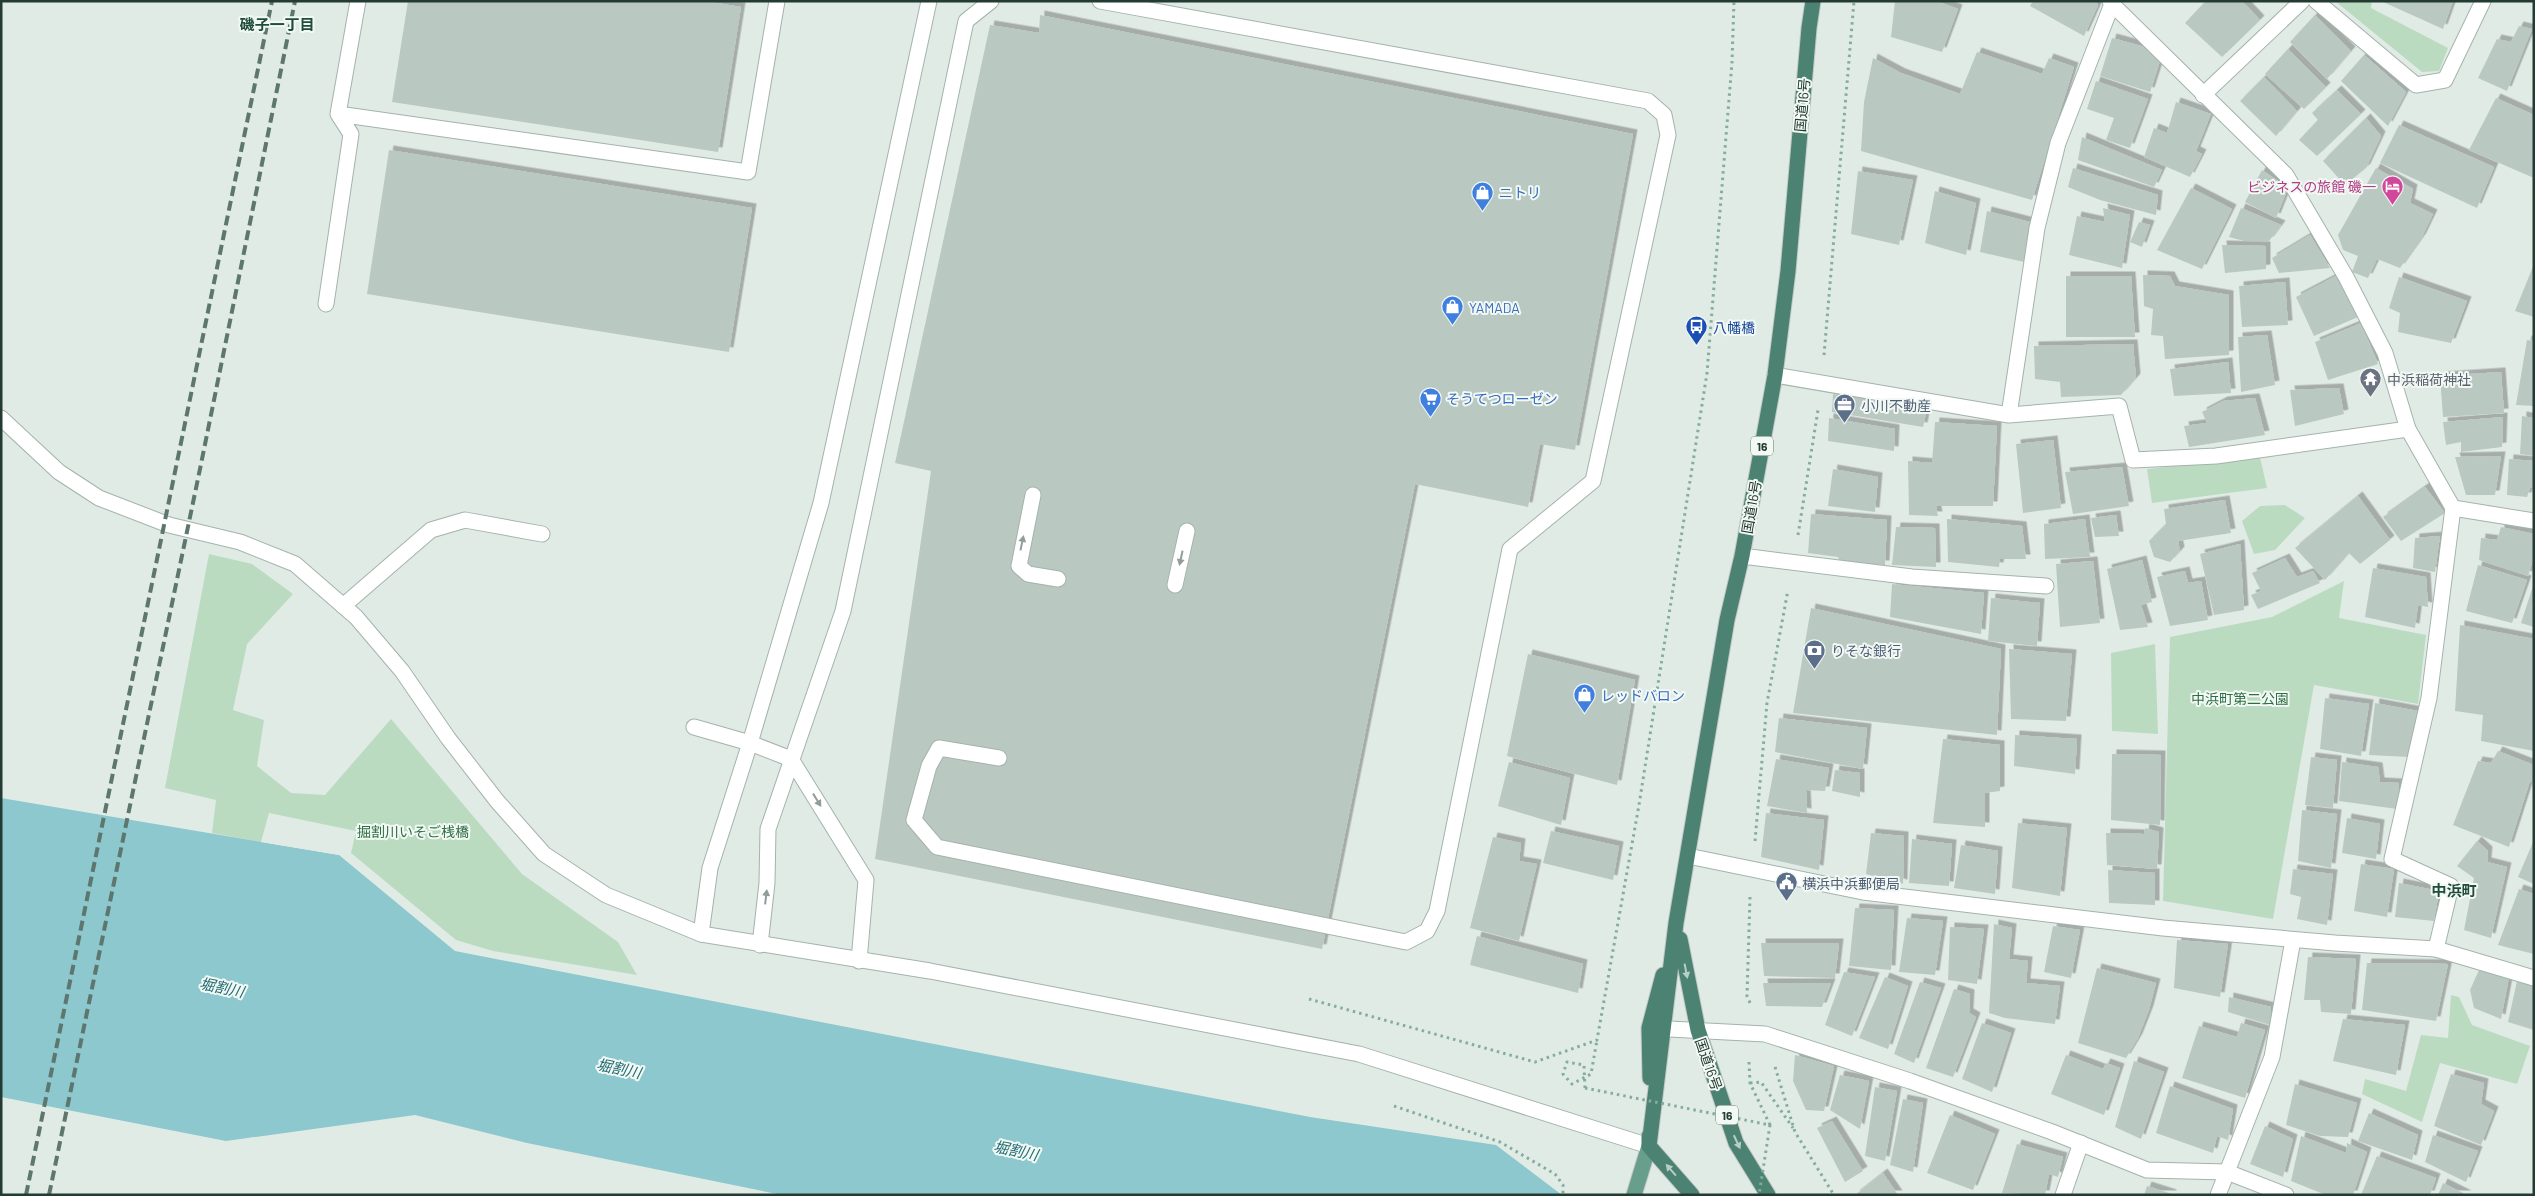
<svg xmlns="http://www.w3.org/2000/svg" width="2535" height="1196" font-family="Barlow,'Noto Sans JP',sans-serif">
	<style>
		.green { fill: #bbdbc1 }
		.water { fill: #8cc8cd }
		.pier { fill: #e1ebe6 }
		.building { fill: #bac8c2; filter: url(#shadow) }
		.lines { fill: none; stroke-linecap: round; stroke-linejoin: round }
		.service-casing { stroke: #a4b3ac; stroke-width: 17 }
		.minor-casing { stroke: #a4b3ac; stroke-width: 17 }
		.tertiary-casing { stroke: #a4b3ac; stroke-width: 17 }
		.primary-casing { stroke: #c1c8c6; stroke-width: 17 }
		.trunk-casing { stroke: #c1c8c6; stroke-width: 17 }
		.path { stroke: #83ad9d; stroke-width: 3; stroke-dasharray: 2.5 4; stroke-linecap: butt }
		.service { stroke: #fff; stroke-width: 15 }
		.minor { stroke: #fff; stroke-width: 15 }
		.tertiary { stroke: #fff; stroke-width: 15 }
		.primary { stroke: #689e8c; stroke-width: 15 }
		.trunk { stroke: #4c8271; stroke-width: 15 }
		.rail { stroke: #5d766e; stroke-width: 4; stroke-dasharray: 10 5; stroke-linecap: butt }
		.path-bridge { stroke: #83ad9d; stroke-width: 3; stroke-dasharray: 2.5 4; stroke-linecap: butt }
		.oneway { fill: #919d98 }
		.oneway2 { fill: #b8cfc6 }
		.labels { text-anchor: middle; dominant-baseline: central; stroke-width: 4; stroke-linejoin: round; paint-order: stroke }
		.shield { fill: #f2f8f4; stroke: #61746c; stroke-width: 1 }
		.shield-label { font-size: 12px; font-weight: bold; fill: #233b32 }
		.street-label { font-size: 14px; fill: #233b32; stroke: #f2f8f4 }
		.hotel-label { font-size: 14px; fill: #b23c85; stroke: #f2f8f4; text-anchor: end }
		.shop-label { font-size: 14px; fill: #366cbe; stroke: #f2f8f4; text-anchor: start }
		.transit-label { font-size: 14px; fill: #164399; stroke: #f2f8f4; text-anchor: start }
		.worship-label { font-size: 14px; fill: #5b616d; stroke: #f2f8f4; text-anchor: start }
		.service-label { font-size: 14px; fill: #4e5e75; stroke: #f2f8f4; text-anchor: start }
		.park-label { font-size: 14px; fill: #2f6f43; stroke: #f2f8f4 }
		.neighbourhood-label { font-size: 15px; font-weight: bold; fill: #204c3e; stroke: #f2f8f4 }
		.water-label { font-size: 15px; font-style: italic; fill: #206b73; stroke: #f2f8f4 }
	</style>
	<defs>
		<filter id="shadow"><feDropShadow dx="4.5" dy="-4.5" stdDeviation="0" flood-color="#0004"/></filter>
	</defs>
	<rect width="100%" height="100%" fill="#e1ebe6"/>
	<path class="green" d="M2335,1H2372L2371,8L2448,48L2439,71L2422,72Z
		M2260,457L2267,488L2152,503L2147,469Z
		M2285,505L2305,518L2275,550L2254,554L2242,521L2260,506Z
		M209,554L252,564L293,594L247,644L233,710L264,720L257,766L291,793L325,795L391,719L522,874L618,942L637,975L493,951L456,940L351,853L356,831L269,813L261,842L212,833L216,800L165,788Z
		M2344,581L2339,618L2426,635L2418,704L2314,685L2273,919L2163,901L2170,637L2272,617Z
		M2155,644L2158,734L2112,731L2111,653Z
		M2451,995L2459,997L2472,1025L2530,1046L2517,1084L2440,1063L2422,1122L2362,1094L2365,1079L2406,1091L2421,1035L2448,1038Z"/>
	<path class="water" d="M1,798L339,855L455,951L1310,1117L1496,1145L1562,1195H782L527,1143L415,1115L226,1141L1,1097Z"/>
	<path class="pier" d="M262,840L339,853V855L261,842Z"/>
	<path class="building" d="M408,1H705L741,7L718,152L392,102Z
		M1895,1H1936L1958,9L1942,52L1891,37Z
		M2033,1H2095L2098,5L2084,36L2030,6Z
		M2206,1H2242L2260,20L2222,57L2185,23Z
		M2381,1H2453L2443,29Z
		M1040,15L1633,134L1575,450L1540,444L1528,507L1415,484L1322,949L875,859L931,471L895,463L990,25L1039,33Z
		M2315,15L2351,51L2327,79L2290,42Z
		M2519,26L2532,29L2507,91L2478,78L2497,39L2511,42Z
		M2112,38L2145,47L2160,61L2150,92L2100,76Z
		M2288,49L2326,87L2304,109L2265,74Z
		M1977,52L2042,74L2049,58L2074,67L2032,200L1861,151L1864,102L1873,58L1901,73L1960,94Z
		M2364,55L2406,92L2388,126L2341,81Z
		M2264,77L2297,111L2276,136L2240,101Z
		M2096,81L2148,99L2130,148L2106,140L2114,118L2087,109Z
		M2337,90L2361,114L2317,156L2299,140L2318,120L2312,113Z
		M2496,98L2534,115V178L2469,150Z
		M2176,102L2211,114L2196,151L2202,154L2190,177L2144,157L2154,128L2167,133Z
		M2366,118L2381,136L2366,168L2345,185L2323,161Z
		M2399,125L2494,167L2477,208L2380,163Z
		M2082,137L2162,170L2154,187L2078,160Z
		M389,150L752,208L729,352L367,294Z
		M2073,168L2158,195L2156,215L2100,200L2068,187Z
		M2376,168L2413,189L2410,203L2433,214L2422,237L2400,268L2377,259L2368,278L2352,272L2358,256L2343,250L2338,235Z
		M2262,170L2288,188L2276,218L2245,202Z
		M1858,171L1913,180L1899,245L1851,234Z
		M2191,188L2232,209L2202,269L2157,250Z
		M1935,191L1976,203L1966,255L1925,243Z
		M2103,208L2130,215L2122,268L2069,255L2077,216L2105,222Z
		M2241,208L2281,225L2269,241H2244L2229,237Z
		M1987,211L2030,222L2024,262L1980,252Z
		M2139,222L2150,225L2142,247L2130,242Z
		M2310,235L2330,268L2279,273L2272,258Z
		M2222,245L2266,246V269L2225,273Z
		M2534,264V317L2515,311Z
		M2143,275L2170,276L2175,286L2229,295V355L2165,359L2163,336L2151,335L2153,309L2144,306Z
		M2338,275L2358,317L2314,336L2296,297Z
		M2066,276H2131L2135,337H2066Z
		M2399,277L2467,301L2451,343L2398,332L2400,313L2389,308Z
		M2285,282L2288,325L2242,327L2239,286Z
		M2361,323L2378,364L2328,380L2315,342Z
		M2267,335L2275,385L2241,392L2238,337Z
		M2527,340L2534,341V406L2516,405Z
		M2133,344L2136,378L2121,395L2061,397L2060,382L2035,379L2034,346Z
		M2228,362L2231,393L2174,396L2170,369Z
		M2501,372L2504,413L2443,417L2440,376Z
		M2339,388L2344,414L2295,426L2290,390Z
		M1833,394L1927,408L1923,427L1832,412Z
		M2255,398L2265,435L2189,447L2184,426L2207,423L2202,412L2223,401Z
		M2522,416L2534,418V456L2520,454Z
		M2503,417L2502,447L2461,452V442L2446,445L2443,422Z
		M1829,418L1895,429L1894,451L1828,441Z
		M1935,422L1997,426L1993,506H1936L1938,516L1909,515L1908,461L1932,463Z
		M2053,440L2061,508L2023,513L2016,444Z
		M2501,456L2495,495H2466L2455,457Z
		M2509,459L2534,461V488H2530L2527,497L2507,495Z
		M2122,467L2129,506L2073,514L2065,472Z
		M1833,469L1878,477L1875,512L1828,506Z
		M2425,487L2445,513L2401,541L2383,517Z
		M2358,496L2390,540L2360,564L2349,553L2325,580L2295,548Z
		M2225,500L2231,533L2178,541L2180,551L2170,562L2154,557L2149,541L2166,524L2164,509Z
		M1811,514L1887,520L1885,565L1840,563L1838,557L1808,553Z
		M2116,515L2119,536L2095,537L2091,518Z
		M1947,519L2022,526L2026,559H2000L1999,567L1948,562Z
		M2085,519L2090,557L2045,559L2044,524Z
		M1896,527L1935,528L1936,567L1892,565Z
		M2501,527L2534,534V556L2528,576L2479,560L2481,538L2497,540Z
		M2440,536L2435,572L2413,568L2415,538Z
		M2240,544L2244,610L2214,615L2200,554Z
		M2285,558L2297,577L2313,571L2320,583L2258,609L2251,595L2261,591L2252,573Z
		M2142,560L2152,602L2141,605L2148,627L2120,630L2107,569Z
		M2093,561L2100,623L2060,627L2056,564Z
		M2478,565L2527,580L2512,623L2466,611Z
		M2373,568L2426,577L2428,607L2418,605L2415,628L2365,617Z
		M2185,571L2188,583L2201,581L2208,620L2170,626L2157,577Z
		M2534,583V627L2521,623Z
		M1892,584L1984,593L1981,634L1890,617Z
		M1991,598L2040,603L2037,646L1988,641Z
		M1811,608L2001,649L1997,735L1793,713Z
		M2460,625L2534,639V751L2481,741L2483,715L2455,711Z
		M2009,649L2072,654L2066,721L2011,719Z
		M1528,654L1635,680L1617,785L1507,756Z
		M2325,698L2369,704L2361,756L2320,749Z
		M2375,703L2418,711L2409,757L2369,755Z
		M1779,718L1867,728L1863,769L1775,752Z
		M2015,735L2077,739L2075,774L2014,766Z
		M1943,739L2000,745V791L1985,793V827L1933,823Z
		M2498,751L2534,765V783L2530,781L2509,847L2453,825L2478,761L2491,763Z
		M2112,754L2161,755L2160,825L2111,820Z
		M2311,757L2337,760L2333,808L2305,805Z
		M1776,759L1829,768L1825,791L1806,790L1807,813L1767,806Z
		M1509,762L1570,778L1561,825L1498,806Z
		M2342,762L2378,767L2380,782L2399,783L2397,809L2339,801Z
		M1835,770L1860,773V797L1832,791Z
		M2302,810L2337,814L2331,868L2298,861Z
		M1766,813L1824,820L1819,870L1761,857Z
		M2347,818L2380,824L2376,859L2342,853Z
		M2018,823L2067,828L2060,896L2012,888Z
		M2145,828L2159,832L2157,869L2107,865L2106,833L2144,834Z
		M1551,831L1619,846L1613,880L1543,863Z
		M1871,833L1904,836L1903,884L1866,874Z
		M1493,837L1521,843L1519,861L1537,864L1519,941L1470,928Z
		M1912,839L1952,844L1949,886L1909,883Z
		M2534,840V884L2518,877Z
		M2477,841L2488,851L2487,862L2507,867L2491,938L2464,930L2474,878L2457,866Z
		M1961,845L1998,851L1995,894L1954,888Z
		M2361,864L2394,869L2387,917L2354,911Z
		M2293,869L2333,874L2327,925L2297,919L2301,897L2290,894Z
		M2108,870L2155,873V905L2109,903Z
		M2399,883L2439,891L2434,921L2395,917Z
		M2519,889L2534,894V954L2498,945Z
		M1855,908L1894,910L1891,970L1849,966Z
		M1907,918L1943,921L1935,975L1899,972Z
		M1994,924L2012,928L2009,959L2028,961L2026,983L2060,986L2055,1024L2005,1018L1989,1013Z
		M2053,926L2080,930L2071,978L2044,972Z
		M1950,927L1984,929L1977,984L1948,980Z
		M1477,936L1583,964L1578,993L1470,965Z
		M2177,940L2228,944L2220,997L2174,988Z
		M1761,943H1839L1835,978L1764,976Z
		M2308,957L2356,959L2351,1014L2321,1012L2320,1000H2304Z
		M2367,963L2448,964L2436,1021L2362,1010Z
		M2097,968L2156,983L2149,1010L2138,1038L2126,1058L2078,1043Z
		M2479,970L2509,977L2501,1019L2474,1008L2470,990Z
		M1844,972L1875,977L1852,1036L1825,1025Z
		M1885,977L1908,986L1888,1049L1859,1038Z
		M2517,981L2534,986V1030L2508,1022Z
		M1920,982L1941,988L1914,1063L1894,1054Z
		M1763,983H1831L1822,1007L1766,1006Z
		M1954,989L1970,994L1969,1013L1976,1017L1953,1077L1926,1068Z
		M2229,997L2271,1007L2270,1025L2228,1012Z
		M2343,1019L2405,1025L2396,1075L2333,1061Z
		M1982,1023L2011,1033L1992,1092L1962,1079Z
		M2241,1023L2265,1030L2245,1098L2182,1078L2199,1026L2237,1037Z
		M1795,1055L1834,1066L1824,1111L1806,1110L1793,1081Z
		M2066,1055L2103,1069L2106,1063L2120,1068L2104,1115L2051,1094Z
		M2134,1061L2164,1072L2141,1139L2115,1127Z
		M2451,1074L2484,1083L2481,1104L2494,1111L2481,1145L2434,1126Z
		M1840,1075L1869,1081L1860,1129L1830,1110Z
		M2295,1084L2357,1103L2348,1137L2320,1136L2286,1125Z
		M2170,1086L2233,1109L2228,1140L2217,1136L2213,1153L2156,1133Z
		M1875,1087L1897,1091L1885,1161L1865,1156Z
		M1903,1099L1923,1103L1913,1172L1890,1165Z
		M2369,1113L2418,1135L2412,1160L2358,1141Z
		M1950,1115L1995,1134L1973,1190L1927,1173Z
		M1832,1121L1863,1171L1845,1182L1817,1128Z
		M2265,1126L2293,1139L2283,1177L2250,1164Z
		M2433,1135L2478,1151L2466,1182L2425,1162Z
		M2301,1136L2346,1153L2347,1143L2367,1152L2353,1195H2326L2291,1181Z
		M2017,1144L2063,1157L2058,1177L2049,1174L2045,1195L2002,1193Z
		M2377,1156L2436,1178L2430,1195H2361Z
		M1883,1173L1898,1195H1855Z
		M2443,1183L2467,1195H2438Z
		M2147,1186L2172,1194V1195H2144Z"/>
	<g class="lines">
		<defs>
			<path id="service" d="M358,1L338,114L748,172L777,1
				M2316,1L2416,85L2445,80L2483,1
				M2203,95L2302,1
				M326,304L351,134L338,114
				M1775,375L2009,415L2119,406L2133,460L2216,456L2408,429
				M2009,415L2037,228L2058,143L2112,4L2110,1
				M1033,495L1019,566L1028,574L1058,579
				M1742,556L1912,577L2046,586
				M1175,585L1187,531
				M343,606L431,530L465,520L542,534
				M694,727L750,743L710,868L701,934
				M999,758L939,748L929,766L914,820L937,847L1406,942L1427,931L1437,911L1510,549L1593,481L1668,135L1664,115L1648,101L1100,1
				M1688,856L1863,892L2163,928L2335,943L2436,949L2451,886L2392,859L2429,698L2453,508
				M760,945L767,883L768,829L843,611L966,21L991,1
				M859,961L866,880L791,759L750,743L821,503L929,1
				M2227,1172L2286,1195
				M2063,1195L2081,1143"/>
			<path id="minor" d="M2112,4L2286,175L2346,277L2385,353L2408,429L2453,508L2534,521
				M2436,949L2534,978
				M1650,1028L1765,1034L1910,1081L2052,1132L2147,1170L2227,1172L2272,1057L2293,940
				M2218,1195L2227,1172"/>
			<path id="tertiary" d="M1,418L59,472L99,498L169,525L240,542L295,564L356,617L402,671L448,738L497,801L544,854L606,895L701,934L930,971L1359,1054L1649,1146"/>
			<path id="primary" d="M1634,1195L1649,1146"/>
			<path id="trunk" d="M1680,939L1698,1030L1736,1143L1768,1195
				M1650,1078L1649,1028L1663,975
				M1649,1136V1146L1692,1195
				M1649,1146L1676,923L1727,620L1742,556L1775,375L1788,271L1809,28L1813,1"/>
		</defs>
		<use href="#service" class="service-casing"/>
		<use href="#minor" class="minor-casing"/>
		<use href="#tertiary" class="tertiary-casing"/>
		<use href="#primary" class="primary-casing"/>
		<use href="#trunk" class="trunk-casing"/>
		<path class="path" d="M1824,355L1854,1
			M1798,535L1818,410
			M1755,841L1767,703L1788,590
			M1750,897L1747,996L1751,1005
			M1309,999L1535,1062L1597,1040L1639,805L1707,373L1732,62L1734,1
			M1749,1062L1750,1083L1770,1125
			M1775,1067L1795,1132L1834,1195
			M1750,1083L1761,1082L1793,1128
			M1585,1088L1584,1065L1567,1062L1563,1074L1572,1084L1591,1074L1597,1040
			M1394,1106L1500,1142L1555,1174L1563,1185V1195"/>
		<use href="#service" class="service"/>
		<use href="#minor" class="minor"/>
		<use href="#tertiary" class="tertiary"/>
		<use href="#primary" class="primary"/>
		<use href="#trunk" class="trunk"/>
		<path class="rail" d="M26,1195L272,1
			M49,1195L200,469L295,1"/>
		<path class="path-bridge" d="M1585,1088L1770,1125L1759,1195"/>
	</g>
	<defs><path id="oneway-solid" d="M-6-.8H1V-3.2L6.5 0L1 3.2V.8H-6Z" transform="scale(1.25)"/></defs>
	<g class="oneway">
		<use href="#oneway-solid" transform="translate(1022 543) rotate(-78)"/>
		<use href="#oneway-solid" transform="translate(1181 558) rotate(102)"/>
		<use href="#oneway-solid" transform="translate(817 800) rotate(58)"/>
		<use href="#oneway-solid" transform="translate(766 897) rotate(-83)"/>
	</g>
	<g class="oneway2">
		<use href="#oneway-solid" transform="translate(1686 971) rotate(79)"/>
		<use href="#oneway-solid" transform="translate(1737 1142) rotate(65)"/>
		<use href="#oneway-solid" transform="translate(1671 1170) rotate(-131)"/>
	</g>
	<defs>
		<symbol id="hotel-pin" viewBox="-11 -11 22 30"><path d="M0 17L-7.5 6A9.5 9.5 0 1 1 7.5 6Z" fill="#d1479c" stroke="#f2f8f4"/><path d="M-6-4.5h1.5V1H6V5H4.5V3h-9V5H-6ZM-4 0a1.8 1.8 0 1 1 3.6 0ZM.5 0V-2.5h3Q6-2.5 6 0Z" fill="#fff"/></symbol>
		<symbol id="shop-pin" viewBox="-11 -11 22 30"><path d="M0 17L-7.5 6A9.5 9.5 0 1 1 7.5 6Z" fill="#3f7fe0" stroke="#f2f8f4"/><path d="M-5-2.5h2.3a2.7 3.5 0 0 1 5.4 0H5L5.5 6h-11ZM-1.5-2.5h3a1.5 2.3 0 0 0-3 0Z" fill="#fff"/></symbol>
		<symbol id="bus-pin" viewBox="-11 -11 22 30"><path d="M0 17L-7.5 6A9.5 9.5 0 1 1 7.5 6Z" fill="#1a4fb4" stroke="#f2f8f4"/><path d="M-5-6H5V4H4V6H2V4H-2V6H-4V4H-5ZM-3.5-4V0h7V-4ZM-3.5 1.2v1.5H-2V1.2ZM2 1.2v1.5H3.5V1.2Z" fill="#fff"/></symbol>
		<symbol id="temple-pin" viewBox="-11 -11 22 30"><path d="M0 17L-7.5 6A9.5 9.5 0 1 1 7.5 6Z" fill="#6b7280" stroke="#f2f8f4"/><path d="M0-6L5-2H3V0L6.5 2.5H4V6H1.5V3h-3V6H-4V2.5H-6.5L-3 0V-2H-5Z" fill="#fff"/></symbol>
		<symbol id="supermarket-pin" viewBox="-11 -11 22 30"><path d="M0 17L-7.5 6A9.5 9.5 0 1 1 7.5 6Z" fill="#3f7fe0" stroke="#f2f8f4"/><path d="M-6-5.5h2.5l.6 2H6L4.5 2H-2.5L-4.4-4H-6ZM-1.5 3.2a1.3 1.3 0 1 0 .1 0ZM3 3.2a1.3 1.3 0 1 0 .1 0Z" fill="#fff"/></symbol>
		<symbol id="office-pin" viewBox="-11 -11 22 30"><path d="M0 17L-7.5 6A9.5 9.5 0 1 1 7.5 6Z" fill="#5c6f8a" stroke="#f2f8f4"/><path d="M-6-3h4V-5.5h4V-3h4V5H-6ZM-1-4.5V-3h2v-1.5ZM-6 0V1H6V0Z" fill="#fff"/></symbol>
		<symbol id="bank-pin" viewBox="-11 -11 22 30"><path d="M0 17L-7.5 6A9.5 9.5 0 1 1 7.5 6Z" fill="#5c6f8a" stroke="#f2f8f4"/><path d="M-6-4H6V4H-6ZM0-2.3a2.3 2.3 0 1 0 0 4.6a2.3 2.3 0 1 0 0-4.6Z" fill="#fff"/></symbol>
		<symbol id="civic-pin" viewBox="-11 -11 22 30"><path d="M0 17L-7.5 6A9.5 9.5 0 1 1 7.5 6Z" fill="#5c6f8a" stroke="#f2f8f4"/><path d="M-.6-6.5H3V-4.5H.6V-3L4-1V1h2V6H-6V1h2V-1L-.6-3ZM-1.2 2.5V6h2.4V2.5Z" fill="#fff"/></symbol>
	</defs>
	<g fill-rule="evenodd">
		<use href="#hotel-pin" x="2380" y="174" width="25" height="34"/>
		<use href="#shop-pin" x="1470" y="180" width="25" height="34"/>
		<use href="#shop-pin" x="1440" y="294" width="25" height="34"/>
		<use href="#bus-pin" x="1684" y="314" width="25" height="34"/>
		<use href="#temple-pin" x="2358" y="366" width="25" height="34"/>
		<use href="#supermarket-pin" x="1418" y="386" width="25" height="34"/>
		<use href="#office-pin" x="1832" y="392" width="25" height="34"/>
		<use href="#bank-pin" x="1802" y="638" width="25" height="34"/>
		<use href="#shop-pin" x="1572" y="682" width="25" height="34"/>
		<use href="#civic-pin" x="1774" y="870" width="25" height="34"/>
	</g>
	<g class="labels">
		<g class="shield">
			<rect x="1751" y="436.5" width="22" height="19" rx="4"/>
			<rect x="1716" y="1105.5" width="22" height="19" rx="4"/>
		</g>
		<g class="shield-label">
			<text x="1762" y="446">16</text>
			<text x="1727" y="1115">16</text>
		</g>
		<g class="street-label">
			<text transform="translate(1802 105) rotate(-85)">国道16号</text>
			<text transform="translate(1751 507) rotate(-80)">国道16号</text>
			<text transform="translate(1709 1064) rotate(71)">国道16号</text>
		</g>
		<g class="hotel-label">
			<text x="2376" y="186">ビジネスの旅館 磯一</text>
		</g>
		<g class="shop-label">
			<text x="1499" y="192">ニトリ</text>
			<text x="1469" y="307">YAMADA</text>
			<text x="1446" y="398">そうてつローゼン</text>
			<text x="1601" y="695">レッドバロン</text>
		</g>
		<g class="transit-label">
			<text x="1713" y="327">八幡橋</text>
		</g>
		<g class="worship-label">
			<text x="2387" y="379">中浜稲荷神社</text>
		</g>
		<g class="service-label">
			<text x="1861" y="405">小川不動産</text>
			<text x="1831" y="650">りそな銀行</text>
			<text x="1802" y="883">横浜中浜郵便局</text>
		</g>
		<g class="park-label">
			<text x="2240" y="698">中浜町第二公園</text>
			<text x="413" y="831">掘割川いそご桟橋</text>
		</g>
		<g class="neighbourhood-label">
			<text x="277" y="24">磯子一丁目</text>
			<text x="2454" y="890">中浜町</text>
		</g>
		<g class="water-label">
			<text transform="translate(222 987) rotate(12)">堀割川</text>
			<text transform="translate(619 1068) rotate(12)">堀割川</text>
			<text transform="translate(1016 1150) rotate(12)">堀割川</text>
		</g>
	</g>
	<rect width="2535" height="1196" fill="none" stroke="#233b32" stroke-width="5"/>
</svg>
